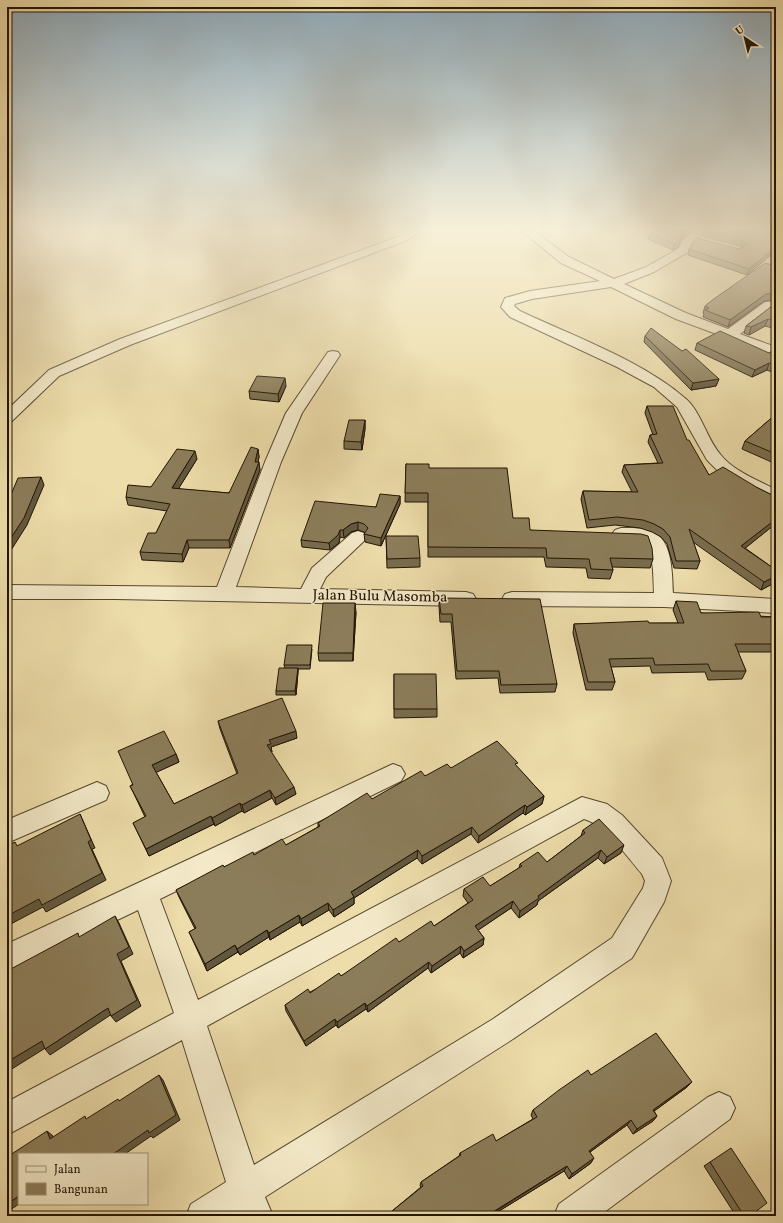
<svg xmlns="http://www.w3.org/2000/svg" width="783" height="1223" font-family="Vollkorn,serif">
	<style>
		.lines { fill: none; stroke-linecap: round; stroke-linejoin: round }
		.minor-casing { stroke: #55462e; stroke-width: 2 }
		.minor { fill: #f3e9c8; fill-rule: evenodd }
		.wall { fill: #786c4d; stroke: #221404 }
		.shaded-wall { fill: #62583f; stroke: #221404 }
		.building { fill: #8c7d5a; stroke: #221404 }
		.labels { text-anchor: middle; dominant-baseline: central; stroke-width: 3; stroke-linejoin: round; paint-order: stroke }
		.street-label { font-size: 15px; fill: #221404; stroke: #f3e9c8 }
	</style>
	<rect width="100%" height="100%" fill="#edddaa"/>
	<filter id="stains"><feTurbulence type="fractalNoise" baseFrequency=".005" numOctaves="4"/><feColorMatrix values="0 0 0 0 .2 0 0 0 0 .09 0 0 0 0 .02 0 0 0 .5 -.17"/></filter>
	<radialGradient id="worn" r=".72"><stop offset=".6" stop-color="#630" stop-opacity="0"/><stop offset="1" stop-color="#630" stop-opacity=".3"/></radialGradient>
	<g class="lines">
		<defs>
			<path id="minor" d="M407,231L419,232L408,240L130,345L59,376L12,421L7,423V410L49,370L120,339L400,236Z
				M522,231H534L569,257L614,279L646,267L671,253L679,248L682,241L693,231H705L691,244L688,252L654,272L624,284L686,313L728,329L765,302L776,301V309H773L740,334L776,347V356L676,319L611,287L532,299L515,304L514,306L520,311C573,336 643,361 686,399C701,412 707,439 720,454C733,471 758,480 776,490V502L770,501L720,473L707,460L677,407L654,387L617,367L510,317L501,307L505,298L530,291L600,281L561,263Z
				M333,351L338,352L340,355L302,413L281,462L236,587L301,589L312,568L352,533L358,531L364,533L367,537L364,541L326,577L320,589L466,592L473,594L476,599L473,604L466,606L116,599H7V585L217,587L265,462L286,413L328,352Z
				M621,528C632,528 645,527 655,533C673,543 672,576 673,593L776,599V613L664,607L512,606L505,604L502,599L505,594L512,592L654,593C653,578 655,549 641,541L615,538L612,534L615,530Z
				M393,764L401,767L405,774L401,781L160,899L198,1000L582,797L607,804L622,815L662,858L671,881L664,902L632,958L513,1039L265,1197L273,1216H239L238,1214L234,1216H186L191,1204L226,1182L182,1040L7,1135V1102L174,1013L138,910L7,973V944ZM584,819C606,825 627,857 642,874L645,881L643,888L612,938L493,1019L254,1165L207,1026Z
				M97,782L106,786L109,793L106,800L7,843V820Z
				M719,1092L730,1097L735,1108L730,1119L599,1216H554L559,1204L708,1097Z"/>
		</defs>
		<use href="#minor" class="minor-casing"/>
		<use href="#minor" class="minor"/>
	</g>
	<path class="wall" d="M656,231H691L681,240L678,247L673,250L648,239L650,233Z
		M704,231H776L747,275L688,255L689,249H739L743,247L703,236Z
		M776,266V300L764,301L728,327L703,317L704,314L703,313L705,306Z
		M776,303V329L765,326L749,335L744,333L746,326Z
		M645,336L719,379L716,386L691,390L644,342Z
		M697,343L769,353L776,349V374L767,370L752,377L695,350Z
		M286,386L279,402L250,399L249,391Z
		M647,406L687,440L709,475L758,488L776,497V526L774,525L745,548L776,570V582L761,590L693,542L700,561L697,569L674,568L667,544L661,537L652,532L640,528L615,525L587,528L581,499L583,491L632,492L622,472L624,465L658,463L648,442L650,435H653L645,413Z
		M776,414V464L742,449L745,441Z
		M365,420V429L362,450L344,449V441Z
		M258,449L259,457L258,462L260,470L230,548H189L183,562L142,560L140,552L156,533L167,511L128,505L126,497L151,487L197,459L178,489L229,493Z
		M406,464L429,468L513,518L530,530L653,559L650,568L612,567L613,570L610,579L588,578L586,568L546,567L544,557H428V502H405Z
		M400,496V504L381,546L365,542L364,534L365,533L364,532L358,530L351,532L344,538L340,537L339,543L330,550L302,547L301,540Z
		M386,536L420,558V567L387,568Z
		M439,598L557,684L555,692L500,693L498,678L456,679L451,622H440L439,606Z
		M676,601L701,613L776,617V652H738L746,671L742,679L708,680L705,672L652,673L650,666L611,667L615,682L612,690H586L573,633L574,624L678,623L673,610Z
		M356,612L353,661H319L318,653Z
		M312,649L310,669H298V672L296,695H276V691L285,668L284,665Z
		M394,674L437,709V717L394,718Z
		M218,721L297,738L271,747L272,752H271L296,794L276,805L272,798L244,813L242,811L215,826L214,824L149,856L133,823L145,817L134,794L130,786L176,754L179,762L156,772L174,804L237,774L220,729Z
		M517,767L544,796L542,804L525,815L523,813L478,843L471,834L422,864L417,858L354,898V904L334,917L329,910L302,926L300,922L270,940L269,937L240,955L238,952L207,971L189,932L195,929L179,897L176,890L224,867L254,855L286,845L318,827V823L425,776L451,768Z
		M583,830L621,853L604,864L598,858L538,901L537,905L519,918L511,908L478,930L484,938L483,945L463,958L460,953L431,973L428,968L368,1012L366,1009L338,1028L336,1025L306,1046L286,1011L285,1005L341,976L399,942L434,926L468,903L463,896L464,889L490,886L519,868L520,864L547,862L581,836Z
		M591,1075L687,1087L654,1111L657,1116L653,1121L633,1134L627,1125L590,1152L591,1163L569,1179L564,1171L491,1216H386L421,1187L420,1186L421,1182L459,1156L460,1153L496,1141L533,1119L531,1115L533,1110Z
		M710,1162L750,1216H736L704,1166Z"/>
	<path class="shaded-wall" d="M686,231H691L681,240L678,247L673,250L674,244L682,234Z
		M776,247V251L747,275L749,269Z
		M776,293V300L764,301L728,327L730,320L766,294Z
		M768,319L765,326L749,335L751,327Z
		M769,363L767,370L752,377L755,370Z
		M285,378L286,386L279,402L278,394Z
		M719,379L716,386L691,390L693,383Z
		M365,420V429L362,450L361,442Z
		M258,449L259,457L256,470L255,462Z
		M195,451L197,459L174,496L172,488Z
		M259,462L260,470L230,548L229,540Z
		M41,477L44,485L27,525L8,555L7,552V544Z
		M400,496V504L381,546V538Z
		M776,519V521L774,525L738,554L741,546Z
		M358,522V530L351,532L344,538L343,530L351,524Z
		M340,530V537L339,543L330,550L329,543Z
		M187,540L189,548L183,562L182,554Z
		M776,576V582L761,590L764,582Z
		M355,603L356,612L353,661V653Z
		M298,668V672L296,695L295,691Z
		M296,731L297,738L271,747L272,752L268,753L267,745L269,740Z
		M176,754L179,762L155,773L152,765Z
		M294,787L296,794L276,805L275,798Z
		M270,790L272,798L244,813L242,805Z
		M544,796L542,804L525,815L527,807Z
		M240,803L242,811L215,826L212,818Z
		M525,805L523,813L478,843L479,836Z
		M80,814L95,848L92,849L106,880L46,912L43,907L7,926V916L88,842Z
		M211,816L214,824L149,856L146,849Z
		M472,827L471,834L422,864V856Z
		M624,845L621,853L604,864L607,857Z
		M418,850L417,858L354,898V904L334,917L333,910L351,892Z
		M601,850L598,858L538,901L537,905L519,918L520,911L538,896Z
		M513,901L511,908L474,933L475,926Z
		M328,903L329,910L302,926L301,919Z
		M299,915L300,922L270,940L269,933Z
		M115,916L119,923L133,954L121,961L141,1006L116,1022L111,1016L117,954Z
		M267,930L269,937L240,955L237,949Z
		M484,938L483,945L463,958L464,951Z
		M235,945L238,952L207,971L205,964Z
		M461,946L460,953L431,973L432,966Z
		M429,962L428,968L368,1012L367,1006Z
		M365,1003L366,1009L338,1028L337,1022Z
		M108,1008L112,1014L50,1055L45,1049Z
		M335,1019L336,1025L306,1046L304,1041Z
		M42,1041L47,1047L7,1072V1062Z
		M159,1075L163,1080L180,1120L153,1138L151,1136L125,1154H113Z
		M692,1082L687,1087L649,1115L653,1110Z
		M657,1116L653,1121L633,1134L637,1129Z
		M631,1120L627,1125L586,1155L589,1151Z
		M47,1131L53,1136L56,1144L50,1139Z
		M7,1152L12,1155L7,1157Z
		M594,1158L591,1163L569,1179L572,1174Z
		M567,1166L564,1171L491,1216H488Z
		M19,1196V1204L7,1212V1204Z"/>
	<path class="building" d="M656,231H686L682,234L679,241L674,244L650,233Z
		M707,231H776V247L749,269L689,249L696,238L739,249L747,244L744,241Z
		M765,263L776,266V293L766,294L730,320L705,310L709,308L705,306L711,301Z
		M776,303V321L768,319L751,327L746,326Z
		M651,328L682,351L686,349L719,379L693,383L645,336Z
		M720,331L769,353L776,349V366L769,363L755,370L697,343Z
		M257,376L285,378L278,394L249,391Z
		M647,406H673L687,440H689L709,475L723,467L758,488L776,497V519L741,546L776,570V576L764,582L689,529L700,561H676L670,537L663,529L654,524L643,520L617,517L589,520L583,491L638,492L624,465L663,463L650,435L657,434Z
		M776,414V454L745,441Z
		M349,420H365L361,442L344,441Z
		M251,447L258,449L255,462H259L229,540H187L182,554L140,552L148,533H156L170,504L126,497L128,485L151,487L177,449L195,451L172,488L229,493Z
		M406,464H429V468H507L513,518H529L530,530L641,534L648,536L652,548L653,559L610,558L613,570L591,569L589,559L547,558L546,548L428,547V493H405Z
		M41,477L24,518L7,544V504L18,478Z
		M380,494L400,496L381,538L364,534L368,528L364,524L358,522L351,524L343,530H340L338,535L329,543L301,540L315,501L376,507Z
		M386,536H418L420,558L387,559Z
		M439,598L540,599L557,684L501,685L499,671H457L452,614H441Z
		M676,601L697,602L701,613L759,612L761,617H776V644H735L746,671H711L708,664L655,665L653,658L609,659L615,682H588L574,624L648,621L649,623H684Z
		M323,603H355L353,653H318Z
		M287,645H312L310,665H284Z
		M279,668H298L295,691H276Z
		M394,674H436L437,709H394Z
		M282,698L296,731L269,740L271,744L267,745L294,787L275,798L270,790L242,805L240,803L212,818L211,816L146,849L133,823L146,816L130,786L133,785L118,751L164,731L176,754L152,765L174,804L238,773L218,721Z
		M497,741L518,763L515,764L544,796L527,807L525,805L479,836L472,827L422,856L418,850L351,892L354,897L333,910L328,903L301,919L299,915L269,933L267,930L237,949L235,945L205,964L189,932L196,928L176,890L223,865L224,867L253,852L254,855L282,839L286,845L320,826L318,823L367,793L372,799L421,771L425,776L447,764L451,768Z
		M80,814L91,840L88,842L102,873L42,905L39,899L7,916V846L15,842L17,846Z
		M599,819L624,845L607,857L601,850L538,896L539,898L520,911L513,901L475,926L484,938L464,951L461,946L432,966L429,962L367,1006L365,1003L337,1022L335,1019L304,1041L285,1005L308,989L310,993L339,973L341,976L396,938L399,942L431,921L434,926L473,900L464,889L483,877L490,886L522,866L520,864L538,852L547,862L585,833L583,830Z
		M115,916L129,947L117,954L137,1000L111,1016L108,1008L45,1049L42,1041L7,1062V971L78,933L79,937Z
		M656,1033L692,1082L653,1110L657,1116L637,1129L631,1120L589,1151L594,1158L572,1174L567,1166L488,1215V1214L485,1216H386L423,1186L421,1182L461,1155L460,1153L493,1134L496,1141L537,1117L533,1110L559,1090L588,1070L591,1075Z
		M159,1075L176,1115L149,1133L148,1130L113,1154H19V1196L7,1204V1156V1157L47,1131L50,1139L85,1116L86,1119L118,1099L119,1101Z
		M731,1148L767,1203L750,1216H744L710,1162Z
		M374,1214L375,1216H370Z"/>
	<linearGradient id="sky" x2="0" y2="1"><stop stop-color="#8ea9b9"/><stop offset="0.57" stop-color="#f7f0d9"/><stop offset="1" stop-color="#f7f0d9" stop-opacity="0"/></linearGradient>
	<rect width="783" height="402" fill="url(#sky)"/>
	<g class="labels">
		<g class="street-label">
			<text transform="translate(380 597) rotate(1)">Jalan Bulu Masomba</text>
		</g>
	</g>
	<rect width="783" height="1223" fill="none" stroke="#edddaa" stroke-width="24"/>
	<rect x="8" y="8" width="767" height="1207" fill="none" stroke="#221404" stroke-width="2"/>
	<rect x="12" y="12" width="759" height="1199" fill="none" stroke="#221404"/>
	<rect x="18" y="1153" width="130" height="52" fill="#f3e9c8" stroke="#9f947a"/>
	<rect x="26" y="1166" width="20" height="6" fill="#f3e9c8" stroke="#9f947a"/>
	<text x="54" y="1173" font-size="12" fill="#221404">Jalan</text>
	<rect x="26" y="1183" width="20" height="12" fill="#8c7d5a" stroke="#9f947a"/>
	<text x="54" y="1193" font-size="12" fill="#221404">Bangunan</text>
	<g transform="translate(745 38) rotate(325)" stroke="#f3e9c8" stroke-width="3" paint-order="stroke">
	<path d="M0-3L7 15L0 10L-7 15Z" fill="#221404"/>
	<text y="-6" font-size="11" font-weight="bold" text-anchor="middle" fill="#221404">U</text>
	</g>
	<rect width="100%" height="100%" filter="url(#stains)"/>
	<rect width="100%" height="100%" fill="url(#worn)"/>
</svg>
